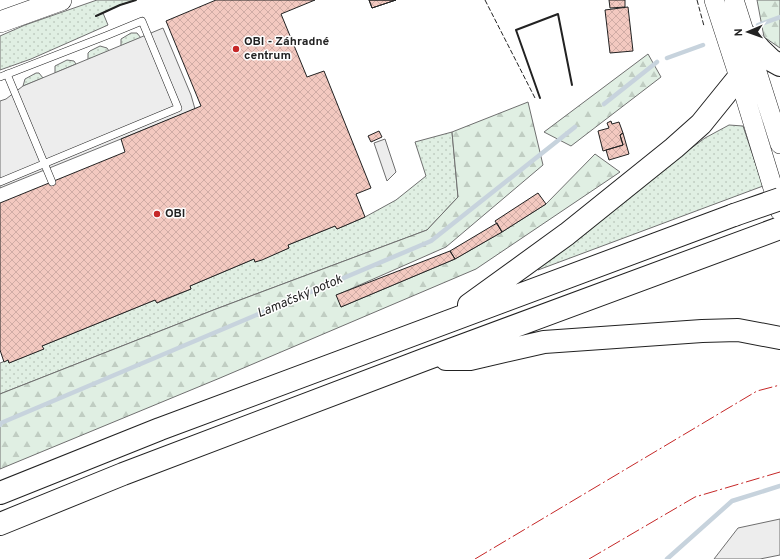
<svg xmlns="http://www.w3.org/2000/svg" width="780" height="559" font-family="Overpass,sans-serif">
	<style>
		.grass { fill: url(#grass-dots); stroke: #6f6f6f }
		.forest { fill: url(#forest-firs); stroke: #6f6f6f }
		.parking { fill: #ededed; stroke: #6f6f6f }
		.lines { fill: none; stroke-linecap: round; stroke-linejoin: round }
		.stream { stroke: #c7d3dd; stroke-width: 4.5 }
		.building { fill: url(#building-cross-hatch); stroke: #222 }
		.service-casing { stroke: #222; stroke-width: 8 }
		.secondary-casing { stroke: #222; stroke-width: 20 }
		.primary-casing { stroke: #222; stroke-width: 22 }
		.motorway-casing { stroke: #222; stroke-width: 24 }
		.service { stroke: #fff; stroke-width: 7 }
		.secondary { stroke: #fff; stroke-width: 19 }
		.primary { stroke: #fff; stroke-width: 21 }
		.motorway { stroke: #fff; stroke-width: 22 }
		.motorway-bridge-casing { stroke: #222; stroke-width: 24; stroke-linecap: butt }
		.motorway-bridge { stroke: #fff; stroke-width: 22 }
		.fence { stroke: #222; stroke-width: 1; stroke-dasharray: 5 2; stroke-linecap: butt }
		.wall { stroke: #222; stroke-width: 2 }
		.power { stroke: #c62828; stroke-width: 1; stroke-dasharray: 14 3 2 3; stroke-linecap: butt }
		.poi-dot { fill: #c62828; stroke: #fff; stroke-width: 1.5 }
		.labels { text-anchor: middle; dominant-baseline: central; stroke-width: 3; stroke-linejoin: round; paint-order: stroke }
		.poi-label { font-size: 12px; font-weight: bold; fill: #222; stroke: #fff; text-anchor: start }
		.water-label { font-size: 13px; font-style: italic; fill: #222; stroke: #fff }
	</style>
	<defs>
		<pattern id="grass-dots" width="8" height="8" patternUnits="userSpaceOnUse"><rect width="8" height="8" fill="#e0efe3"/><path d="M2 2h.1M6 6h.1" fill="none" stroke="#c0cdc2" stroke-width="1.8" stroke-linecap="round"/></pattern>
		<pattern id="forest-firs" width="22" height="20" patternUnits="userSpaceOnUse"><rect width="22" height="20" fill="#e0efe3"/><path d="M5 1l3.5 6h-7zM16 11l3.5 6h-7z" fill="#c0cdc2"/></pattern>
		<pattern id="building-cross-hatch" width="8" height="8" patternUnits="userSpaceOnUse"><rect width="8" height="8" fill="#f3c9c0"/><path d="M0 0l8 8M0 8l8-8" fill="none" stroke="#d0aca5"/></pattern>
	</defs>
	<rect width="100%" height="100%" fill="#fff"/>
	<path class="grass" d="M97,0H136L120,5L103,13L108,25L31,59L0,70V36L25,25Z
		M131,33H137L141,38L121,46V39Z
		M100,46L107,48L109,51L88,60V53L90,51Z
		M67,60L74,61L76,64L55,73V66Z
		M36,73H39L43,78L23,86L25,79Z
		M729,125L743,126L763,186L538,270L535,263L705,138Z
		M452,132L458,197L427,230L216,309L0,394V363L8,360L9,363L43,349L42,346L155,300L157,303L191,289L190,286L254,259L255,262L289,248L288,245L335,226L337,229L365,217L396,200L426,176L415,142Z"/>
	<path class="forest" d="M757,0H780V48L764,37Z
		M648,54L661,77L571,146L544,132Z
		M528,102L543,165L446,247L337,295L341,307L455,259L502,232L546,204L595,154L620,172L476,269L220,378L0,469V394L216,309L427,230L458,197L452,132Z"/>
	<path class="parking" d="M163,28L191,95L195,109L0,188V101L6,99L23,86Z
		M385,139L396,172L387,181L374,143Z
		M780,519V555L760,559H714L738,528Z"/>
	<g class="lines">
		<path class="stream" d="M758,25L780,17
			M667,58L703,45
			M604,104L657,62
			M0,425L1,423L431,241L575,127
			M667,559L732,501L780,486"/>
	</g>
	<path class="building" d="M216,0H315L281,14L307,77L324,71L371,188L356,194L365,217L337,229L335,226L288,245L289,248L262,260L255,262L254,259L190,286L191,289L163,300L157,303L155,300L42,346L44,349L9,363L8,360L4,362L0,350V203L125,152L121,139L201,106L166,21Z
		M369,0H396L372,8Z
		M369,0H396L372,8Z
		M609,0H625V7L610,8Z
		M628,7L633,51L610,53L605,10Z
		M611,121L612,124L619,122L623,133L620,135L623,145L603,151L598,131L609,128L607,123Z
		M379,131L382,137L371,142L368,136Z
		M623,133L629,154L609,160L606,150L623,145L620,135Z
		M538,193L546,204L502,232L495,221Z
		M497,223L502,232L455,259L450,251Z
		M450,251L455,259L341,307L336,295Z"/>
	<g class="lines">
		<defs>
			<path id="service" d="M7,74L52,182
				M0,77L108,35L142,21L178,108L0,182"/>
			<path id="secondary" d="M714,0L739,77L780,211
				M734,0L780,144"/>
			<path id="primary" d="M0,22L61,0"/>
			<path id="motorway" d="M745,35L771,60L780,65
				M469,305L567,234L674,148L701,124L739,77
				M446,359H470L544,342L702,331L738,330L780,338
				M0,493L160,429L734,215
				M0,524L123,474L426,359L780,228"/>
		</defs>
		<use href="#service" class="service-casing"/>
		<use href="#secondary" class="secondary-casing"/>
		<use href="#primary" class="primary-casing"/>
		<use href="#motorway" class="motorway-casing"/>
		<use href="#service" class="service"/>
		<use href="#secondary" class="secondary"/>
		<use href="#primary" class="primary"/>
		<use href="#motorway" class="motorway"/>
		<defs>
			<path id="motorway-bridge" d="M734,215L780,199"/>
		</defs>
		<use href="#motorway-bridge" class="motorway-bridge-casing"/>
		<use href="#motorway-bridge" class="motorway-bridge"/>
		<path class="fence" d="M485,0L535,98
			M697,0L704,26"/>
		<path class="wall" d="M96,16L120,5L136,0
			M540,98L516,30L558,14L572,85"/>
		<path class="power" d="M475,559L757,391L780,385
			M589,559L695,497L780,472"/>
	</g>
	<g class="poi-dot">
		<circle cx="236" cy="49" r="4"/>
		<circle cx="157" cy="214" r="4"/>
	</g>
	<g class="labels">
		<g class="poi-label">
			<text x="244" y="42">OBI - Záhradné<tspan x="244" dy="14">centrum</tspan></text>
			<text x="165" y="214">OBI</text>
		</g>
		<g class="water-label">
			<text transform="translate(300 297) rotate(-23)">Lamačský potok</text>
		</g>
	</g>
	<g transform="translate(748 32) rotate(268)" stroke="#ffffff" stroke-width="3" paint-order="stroke">
	<path d="M0-3L7 15L0 10L-7 15Z" fill="#222222"/>
	<text y="-6" font-size="11" font-weight="bold" text-anchor="middle" fill="#222222">N</text>
	</g>
</svg>
